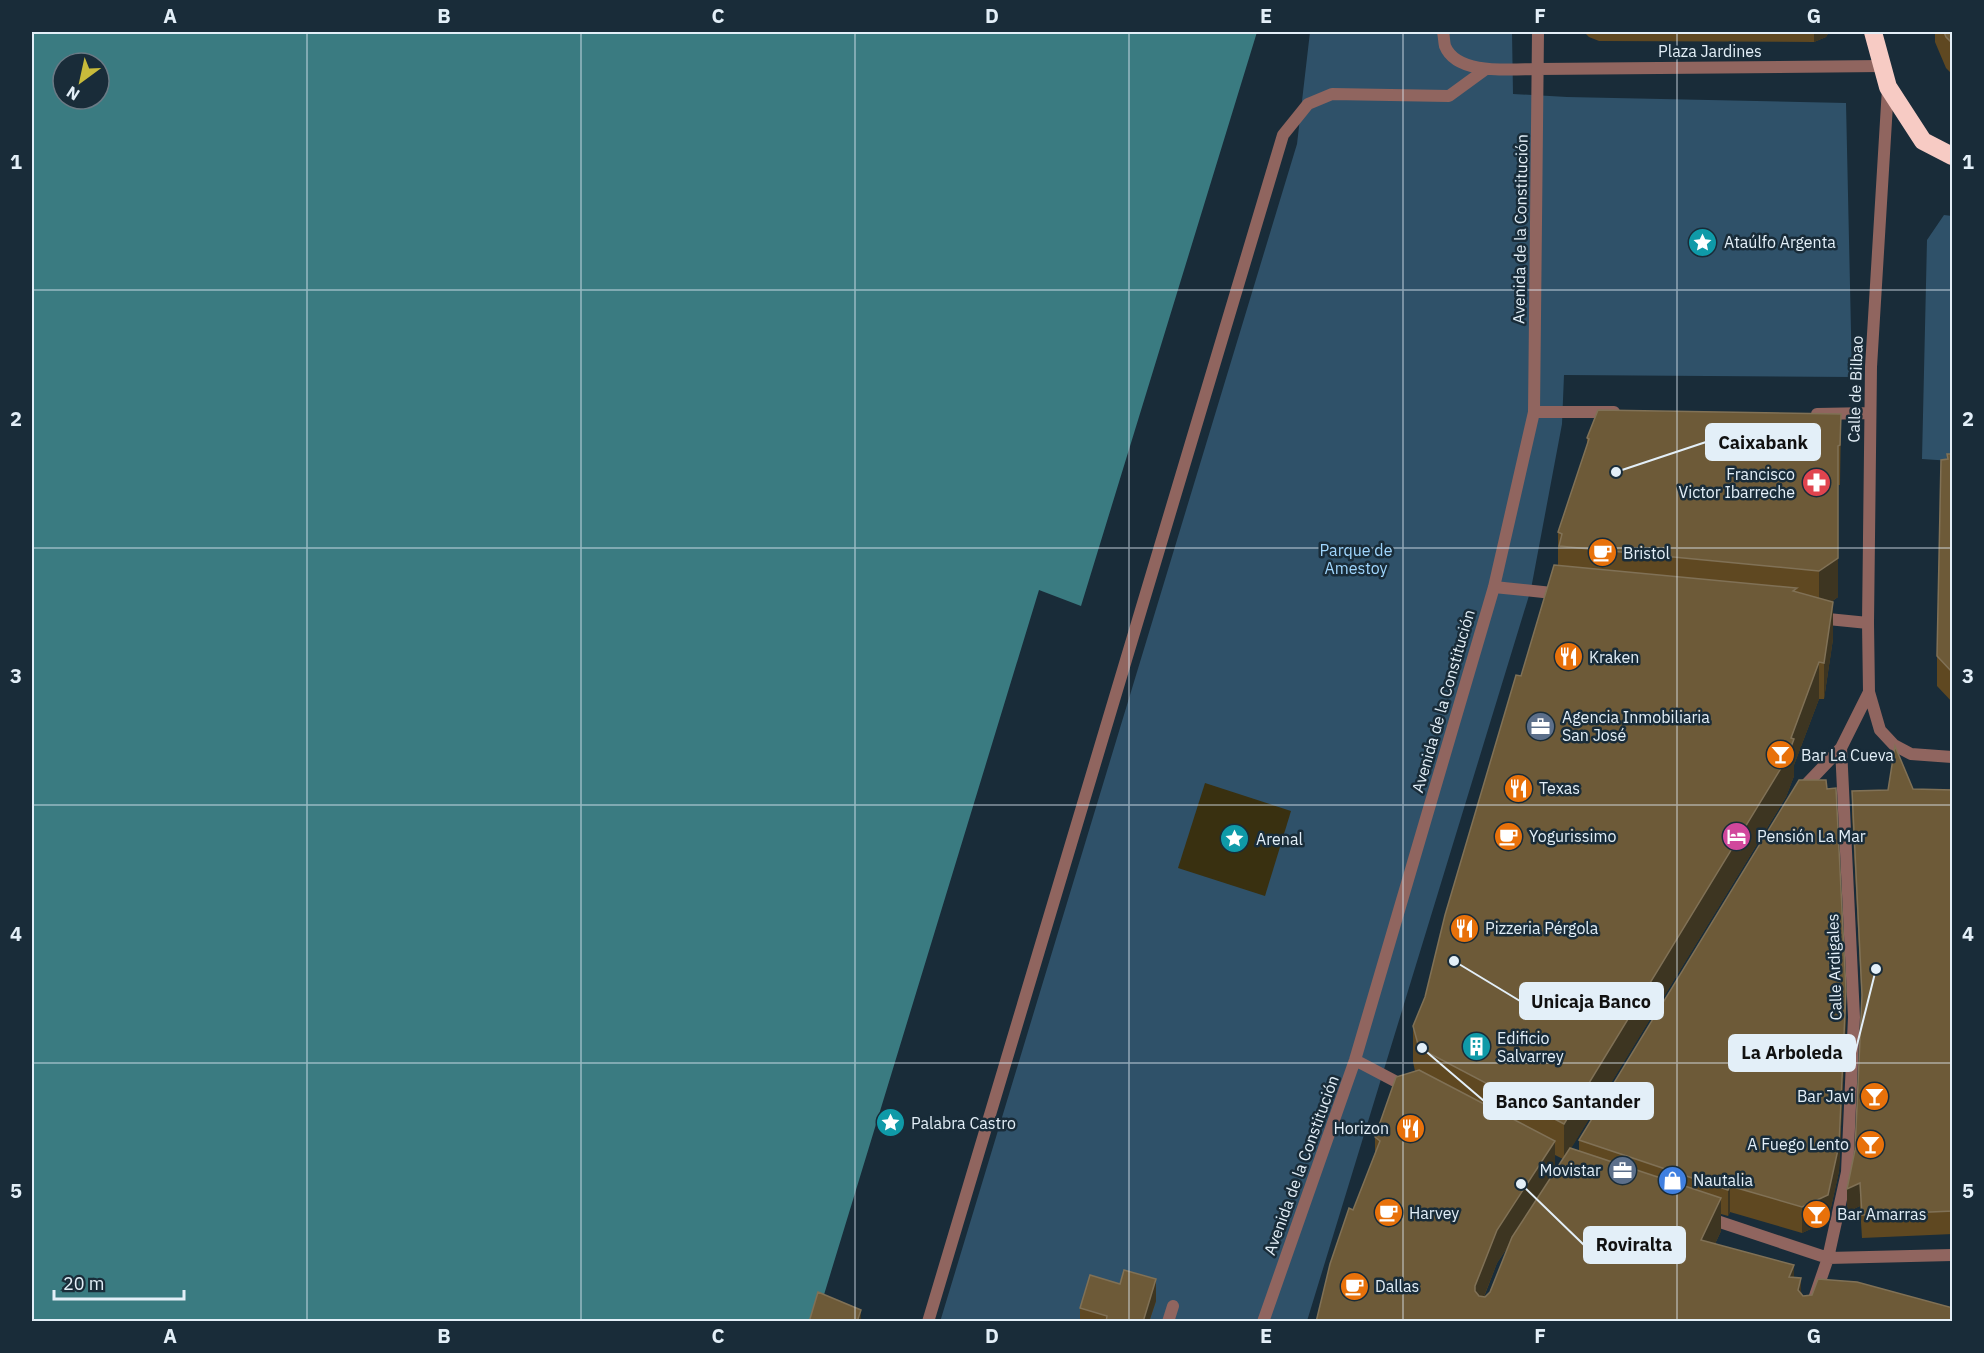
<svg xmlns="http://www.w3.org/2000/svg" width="1984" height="1353" font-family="'IBM Plex Sans',sans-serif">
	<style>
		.green { fill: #2f5169 }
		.sand { fill: #393010 }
		.water { fill: #3a7b81; fill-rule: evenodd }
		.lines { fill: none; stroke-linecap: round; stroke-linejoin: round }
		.lane { stroke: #90655f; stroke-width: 12 }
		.street { stroke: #90655f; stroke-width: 12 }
		.highway { stroke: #f7cbc4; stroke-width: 18 }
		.wall { fill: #5f4821; fill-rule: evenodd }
		.shaded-wall { fill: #3d3521 }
		.building { fill: #6d5a38; stroke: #807156; stroke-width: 1.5 }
		.grid { fill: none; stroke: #e3eff8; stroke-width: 1.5; stroke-opacity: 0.55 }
		.labels { text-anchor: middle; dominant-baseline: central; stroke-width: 5; stroke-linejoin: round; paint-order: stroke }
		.street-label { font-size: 16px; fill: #e3eff8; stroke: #192c39 }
		.poi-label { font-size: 16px; fill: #e3eff8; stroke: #192c39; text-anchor: start }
		.park-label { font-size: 16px; fill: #a0d6fd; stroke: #192c39 }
		.leader { fill: none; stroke: #e3eff8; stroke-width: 2 }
		.callout-dot { fill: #e3eff8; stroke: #192c39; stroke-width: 2 }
		.callout { fill: #e3eff8; stroke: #e3eff8; stroke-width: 2 }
		.callout-label { font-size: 18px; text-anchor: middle; font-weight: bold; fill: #111 }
		.neatline { fill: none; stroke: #e3eff8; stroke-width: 2 }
		.grid-label { font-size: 20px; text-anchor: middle; font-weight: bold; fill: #e3eff8 }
	</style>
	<rect width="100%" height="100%" fill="#192c39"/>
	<path class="green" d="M1310,32H1512L1513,94L1567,97L1846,103L1852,377L1564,375L1562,424L1531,589L1307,1321L940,1322L1297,144Z
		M1944,215L1952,216V461L1922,459L1927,240Z"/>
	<path class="sand" d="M1205,783L1291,811L1265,896L1178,868Z"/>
	<path class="water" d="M32,32H1257L1081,606L1039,590L816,1321H32ZM63,63H99V99H63Z"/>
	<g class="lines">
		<path class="lane" d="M1443,32C1444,36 1444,42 1445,46C1457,76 1512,69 1538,69
			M928,1322L1283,135L1308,104L1332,94L1449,96L1486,69
			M1168,1322L1173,1306"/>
		<path class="street" d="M1538,69L1882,66
			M1888,88L1871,367L1868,623L1869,692L1880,730L1894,745L1911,754L1952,757
			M1534,412H1614
			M1817,414L1870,413
			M1494,587L1562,594
			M1818,618L1868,623
			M1800,791L1841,748L1869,692
			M1355,1060L1410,1089
			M1705,1217L1828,1258L1952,1255
			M1263,1322L1355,1060L1494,587L1534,412L1538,32
			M1806,1322L1828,1258L1847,1172L1854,1017L1841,748"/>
		<path class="highway" d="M1873,32L1888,87L1923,141L1952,156"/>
	</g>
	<path class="wall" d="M1584,32H1829L1826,37L1814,42L1599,41L1589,37Z
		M1935,32H1953V75L1946,68L1935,42Z
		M1841,414L1840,485H1838V597L1831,602L1833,639L1824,699H1819L1794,765V776L1786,797L1571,1148L1579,1151V1140L1846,1017L1839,1171L1828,1221L1802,1233L1730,1212L1728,1216L1721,1214V1231L1715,1244L1794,1278L1803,1296L1953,1308L1316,1322L1353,1210L1375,1153V1137L1415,1071L1413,1062V1026L1425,997L1521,676L1558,565V532L1587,445V438ZM1555,1155L1563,1159L1555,1171ZM1509,1245L1490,1292L1484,1297L1497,1263Z
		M1947,454H1953V703L1937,686V656Z
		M1913,789L1953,790V1234L1862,1238L1860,1206L1847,1212L1855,1150L1862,1006L1852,814V791Z
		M1120,1284L1156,1301L1149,1322H1080V1308Z"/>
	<path class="shaded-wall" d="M1814,32H1829L1826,37L1814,42Z
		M1838,446V597L1819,610V571Z
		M1833,602V639L1824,699V663Z
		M1819,662V699L1794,765V776L1786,797L1564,1160V1124L1791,738Z
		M1846,991V1017L1839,1171L1828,1221L1802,1233V1207Z
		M1555,1141V1174L1497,1263L1475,1319V1286L1497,1230Z
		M1860,1183V1206L1847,1212V1189Z
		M1730,1186V1212L1728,1216V1190Z
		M1721,1198V1231L1701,1273V1240Z
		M1794,1265V1298L1789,1277Z
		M1801,1278V1311L1798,1290Z
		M1156,1279V1301L1149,1322H1143Z
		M861,1310V1322H857Z"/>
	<path class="building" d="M1944,32H1953V44L1946,37Z
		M1598,410L1841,414L1840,445L1838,446V558L1819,571L1559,546L1562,534L1558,532L1589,439L1587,438Z
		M1947,454H1953V673L1937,656L1941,460L1948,459Z
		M1554,565L1797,588L1793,591L1833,602L1824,663L1819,662L1791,738L1794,739L1786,760L1564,1124L1419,1048L1413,1026L1425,997L1445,915L1506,709L1516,675L1521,676Z
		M1895,746L1913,789L1953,790V1211L1862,1215L1860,1183L1847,1189L1855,1150L1862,995L1852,791L1888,790Z
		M1799,780H1826L1827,789L1836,788L1846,991L1839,1145L1828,1195L1802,1207L1730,1186L1728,1190L1579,1140Z
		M1419,1070L1555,1141L1497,1230L1475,1286V1291L1479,1296L1485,1297L1490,1292L1512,1237L1570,1148L1721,1198L1701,1240L1794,1265L1789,1277L1801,1278L1798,1290L1803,1296L1812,1295L1818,1279L1857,1282L1953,1308V1322H1316L1330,1264L1349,1208L1353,1210L1380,1141L1375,1137L1396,1077Z
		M1124,1270L1156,1279L1143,1322H1106L1107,1316L1080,1308L1090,1275L1120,1284Z
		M818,1292L861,1310L857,1322H809Z"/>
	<path class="grid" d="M307,32V1322M581,32V1322M855,32V1322M1129,32V1322M1403,32V1322M1677,32V1322M32,290H1952M32,548H1952M32,805H1952M32,1063H1952"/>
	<defs>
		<symbol id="sight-disc" viewBox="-11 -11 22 22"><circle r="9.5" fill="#0f9aa8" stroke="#192c39"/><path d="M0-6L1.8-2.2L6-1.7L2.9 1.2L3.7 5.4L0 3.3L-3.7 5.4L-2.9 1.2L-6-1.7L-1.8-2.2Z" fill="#fff"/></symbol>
		<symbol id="pharmacy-disc" viewBox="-11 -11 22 22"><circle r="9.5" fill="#e0444e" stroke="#192c39"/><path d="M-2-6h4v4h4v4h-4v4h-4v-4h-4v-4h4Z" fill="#fff"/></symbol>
		<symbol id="cafe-disc" viewBox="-11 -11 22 22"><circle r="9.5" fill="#e8710a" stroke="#192c39"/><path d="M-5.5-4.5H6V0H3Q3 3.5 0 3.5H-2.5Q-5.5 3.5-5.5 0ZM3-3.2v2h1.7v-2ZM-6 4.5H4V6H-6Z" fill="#fff"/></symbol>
		<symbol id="restaurant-disc" viewBox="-11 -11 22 22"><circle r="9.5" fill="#e8710a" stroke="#192c39"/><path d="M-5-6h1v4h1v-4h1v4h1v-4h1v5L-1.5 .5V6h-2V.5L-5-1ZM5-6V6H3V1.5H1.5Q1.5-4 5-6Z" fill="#fff"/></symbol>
		<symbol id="office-disc" viewBox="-11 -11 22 22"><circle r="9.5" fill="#5c6f8a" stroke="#192c39"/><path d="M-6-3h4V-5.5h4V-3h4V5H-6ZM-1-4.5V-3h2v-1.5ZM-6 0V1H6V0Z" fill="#fff"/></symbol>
		<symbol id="bar-disc" viewBox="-11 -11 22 22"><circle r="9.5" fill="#e8710a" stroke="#192c39"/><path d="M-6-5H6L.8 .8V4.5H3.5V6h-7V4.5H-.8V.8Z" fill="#fff"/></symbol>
		<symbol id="hotel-disc" viewBox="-11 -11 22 22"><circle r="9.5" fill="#d1479c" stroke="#192c39"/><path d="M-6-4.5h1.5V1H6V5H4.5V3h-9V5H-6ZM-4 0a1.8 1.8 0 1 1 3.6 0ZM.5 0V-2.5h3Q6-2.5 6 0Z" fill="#fff"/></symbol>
		<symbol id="building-disc" viewBox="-11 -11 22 22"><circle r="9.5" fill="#0f9aa8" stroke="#192c39"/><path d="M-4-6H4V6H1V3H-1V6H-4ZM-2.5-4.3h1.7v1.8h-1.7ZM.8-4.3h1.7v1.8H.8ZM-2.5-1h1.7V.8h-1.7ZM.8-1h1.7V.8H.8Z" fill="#fff"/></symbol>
		<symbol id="shop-disc" viewBox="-11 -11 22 22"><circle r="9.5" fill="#3f7fe0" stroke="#192c39"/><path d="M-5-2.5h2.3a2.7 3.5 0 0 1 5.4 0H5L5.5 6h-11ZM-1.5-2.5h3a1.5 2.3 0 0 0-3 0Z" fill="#fff"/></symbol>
	</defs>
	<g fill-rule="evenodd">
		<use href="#sight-disc" x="1686" y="226" width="33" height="33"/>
		<use href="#pharmacy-disc" x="1800" y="466" width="33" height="33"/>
		<use href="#cafe-disc" x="1586" y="536" width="33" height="33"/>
		<use href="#restaurant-disc" x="1552" y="640" width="33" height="33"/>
		<use href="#office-disc" x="1524" y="710" width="33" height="33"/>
		<use href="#bar-disc" x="1764" y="738" width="33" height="33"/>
		<use href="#restaurant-disc" x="1502" y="772" width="33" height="33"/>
		<use href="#cafe-disc" x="1492" y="820" width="33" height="33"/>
		<use href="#hotel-disc" x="1720" y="820" width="33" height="33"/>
		<use href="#sight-disc" x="1218" y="822" width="33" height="33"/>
		<use href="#restaurant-disc" x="1448" y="912" width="33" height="33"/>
		<use href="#building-disc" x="1460" y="1030" width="33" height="33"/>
		<use href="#bar-disc" x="1858" y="1080" width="33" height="33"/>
		<use href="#sight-disc" x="874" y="1106" width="33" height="33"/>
		<use href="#restaurant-disc" x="1394" y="1112" width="33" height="33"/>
		<use href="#bar-disc" x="1854" y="1128" width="33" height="33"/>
		<use href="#office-disc" x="1606" y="1154" width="33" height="33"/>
		<use href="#shop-disc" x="1656" y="1164" width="33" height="33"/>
		<use href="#cafe-disc" x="1372" y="1196" width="33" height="33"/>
		<use href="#bar-disc" x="1800" y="1198" width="33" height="33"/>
		<use href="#cafe-disc" x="1338" y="1270" width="33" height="33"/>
	</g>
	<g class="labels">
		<g class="street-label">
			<text x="1710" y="51">Plaza Jardines</text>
			<text transform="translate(1520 229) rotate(-89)">Avenida de la Constitución</text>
			<text transform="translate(1855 389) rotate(-88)">Calle de Bilbao</text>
			<text transform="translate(1443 701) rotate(-74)">Avenida de la Constitución</text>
			<text transform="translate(1834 967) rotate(-92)">Calle Ardigales</text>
			<text transform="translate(1301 1165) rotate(-70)">Avenida de la Constitución</text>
		</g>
		<g class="poi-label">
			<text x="1724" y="242">Ataúlfo Argenta</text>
			<text x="1795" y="474" text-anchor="end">Francisco<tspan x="1795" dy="18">Victor Ibarreche</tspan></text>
			<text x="1623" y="553">Bristol</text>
			<text x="1589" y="657">Kraken</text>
			<text x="1562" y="717">Agencia Inmobiliaria<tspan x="1562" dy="18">San José</tspan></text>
			<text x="1801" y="755">Bar La Cueva</text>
			<text x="1539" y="788">Texas</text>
			<text x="1529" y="836">Yogurissimo</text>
			<text x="1757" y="836">Pensión La Mar</text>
			<text x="1256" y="839">Arenal</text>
			<text x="1485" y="928">Pizzeria Pérgola</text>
			<text x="1497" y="1038">Edificio<tspan x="1497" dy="18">Salvarrey</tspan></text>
			<text x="1854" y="1096" text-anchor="end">Bar Javi</text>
			<text x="911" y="1123">Palabra Castro</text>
			<text x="1389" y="1128" text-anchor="end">Horizon</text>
			<text x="1849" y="1144" text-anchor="end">A Fuego Lento</text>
			<text x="1601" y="1170" text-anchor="end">Movistar</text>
			<text x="1693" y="1180">Nautalia</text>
			<text x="1409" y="1213">Harvey</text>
			<text x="1837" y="1214">Bar Amarras</text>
			<text x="1375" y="1286">Dallas</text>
		</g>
		<g class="park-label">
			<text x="1356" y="550">Parque de<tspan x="1356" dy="18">Amestoy</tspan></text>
		</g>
	</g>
	<path class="leader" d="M1616 472L1706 442M1454 961L1520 1001M1876 969L1855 1053M1422 1048L1484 1101M1521 1184L1584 1245"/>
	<g class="callout-dot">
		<circle cx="1616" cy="472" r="6"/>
		<circle cx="1454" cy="961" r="6"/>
		<circle cx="1876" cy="969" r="6"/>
		<circle cx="1422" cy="1048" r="6"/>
		<circle cx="1521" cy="1184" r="6"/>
	</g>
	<g class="callout">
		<rect x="1706" y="424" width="114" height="36" rx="6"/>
		<rect x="1520" y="983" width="143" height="36" rx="6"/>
		<rect x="1729" y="1035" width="126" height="36" rx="6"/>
		<rect x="1484" y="1083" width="169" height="36" rx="6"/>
		<rect x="1584" y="1227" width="101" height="36" rx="6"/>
	</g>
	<g class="callout-label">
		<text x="1763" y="449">Caixabank</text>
		<text x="1591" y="1008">Unicaja Banco</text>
		<text x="1792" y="1059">La Arboleda</text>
		<text x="1568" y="1108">Banco Santander</text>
		<text x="1634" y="1251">Roviralta</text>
	</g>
	<rect width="1984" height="1353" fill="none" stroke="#192c39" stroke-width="66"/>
	<g transform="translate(81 81) rotate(213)"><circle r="28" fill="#192c39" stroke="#6a7a85" stroke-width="1.5"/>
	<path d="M0-4.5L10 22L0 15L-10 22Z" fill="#c8bb3b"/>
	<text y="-9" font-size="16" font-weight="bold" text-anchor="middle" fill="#e3eff8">N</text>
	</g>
	<path d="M54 1290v9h130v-9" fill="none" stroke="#e3eff8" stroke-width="3"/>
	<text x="63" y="1290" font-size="18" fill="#e3eff8" stroke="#192c39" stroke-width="4.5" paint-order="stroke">20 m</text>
	<rect x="33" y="33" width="1918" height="1287" class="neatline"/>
	<g class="grid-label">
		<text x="170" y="23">A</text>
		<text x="444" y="23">B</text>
		<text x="718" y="23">C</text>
		<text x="992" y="23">D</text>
		<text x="1266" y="23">E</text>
		<text x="1540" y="23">F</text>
		<text x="1814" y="23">G</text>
		<text x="16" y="169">1</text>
		<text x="1968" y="169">1</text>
		<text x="16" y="426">2</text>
		<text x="1968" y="426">2</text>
		<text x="16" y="683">3</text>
		<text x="1968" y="683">3</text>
		<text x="16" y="941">4</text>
		<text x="1968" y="941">4</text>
		<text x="16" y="1198">5</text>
		<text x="1968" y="1198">5</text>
		<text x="170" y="1343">A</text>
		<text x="444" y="1343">B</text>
		<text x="718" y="1343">C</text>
		<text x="992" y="1343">D</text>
		<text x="1266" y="1343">E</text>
		<text x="1540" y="1343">F</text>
		<text x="1814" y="1343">G</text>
	</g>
</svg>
